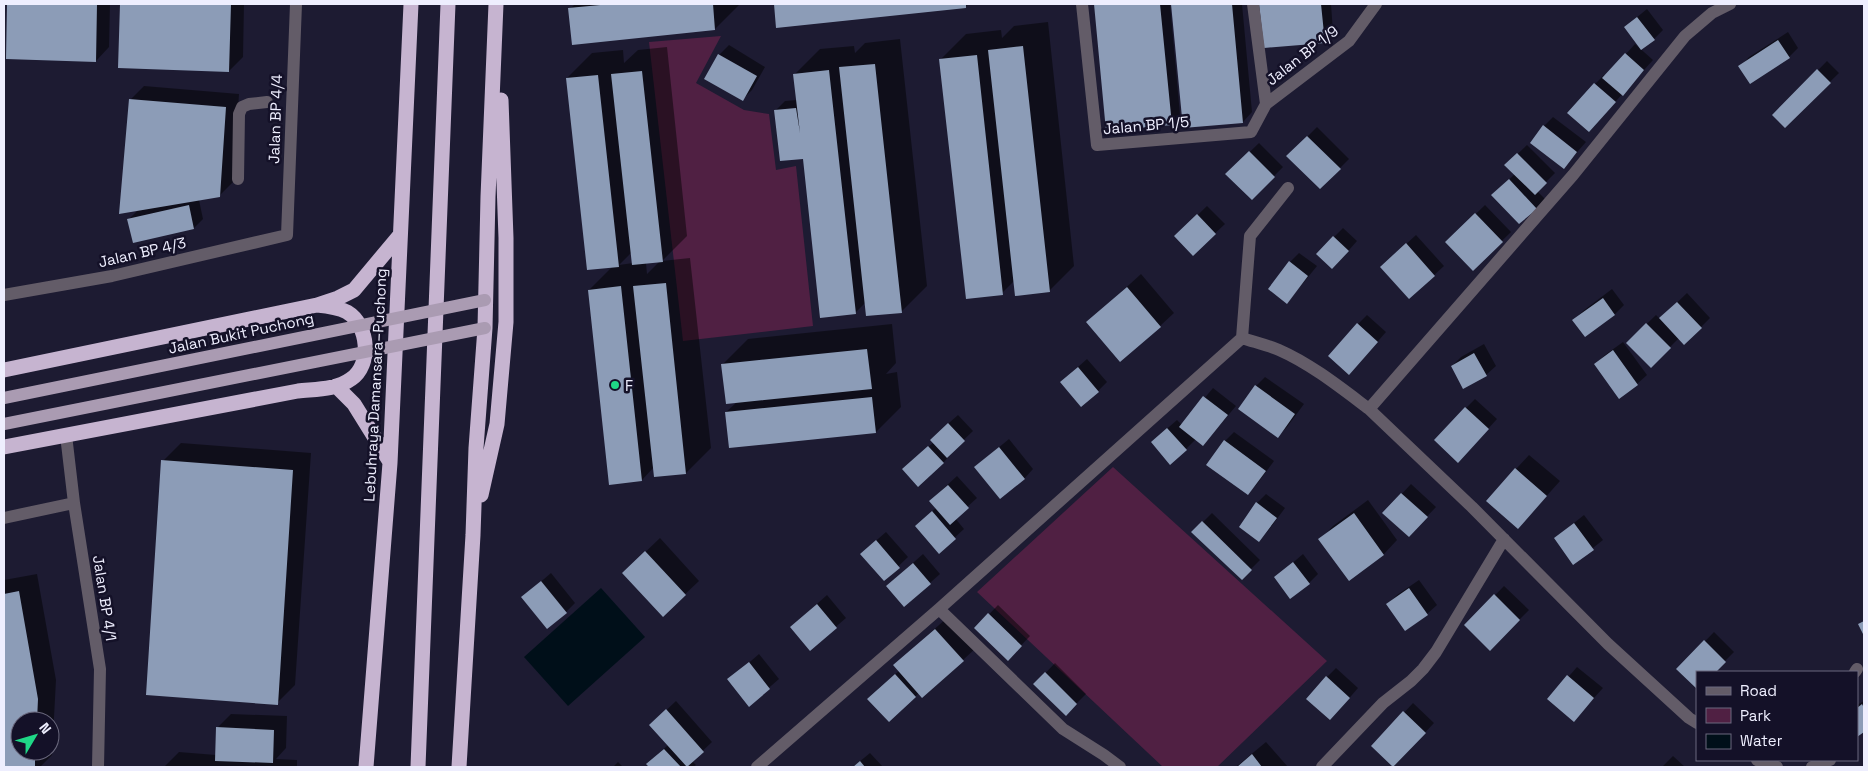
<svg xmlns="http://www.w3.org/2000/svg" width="1868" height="771" font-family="'Space Grotesk',sans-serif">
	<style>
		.green { fill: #502043 }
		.water { fill: #000f19 }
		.shadow { fill: #0007; fill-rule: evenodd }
		.building { fill: #8c9cb7 }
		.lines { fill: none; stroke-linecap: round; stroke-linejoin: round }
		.minor { stroke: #635c68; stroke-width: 12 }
		.highway { stroke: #c6b4d0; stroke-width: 15 }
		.major-bridge { stroke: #aa9bb2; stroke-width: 12 }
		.poi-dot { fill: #1fd887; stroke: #141128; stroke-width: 2 }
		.labels { text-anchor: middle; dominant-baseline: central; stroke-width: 5; stroke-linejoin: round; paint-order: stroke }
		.street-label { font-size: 15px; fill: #eeeefe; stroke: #141128 }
		.poi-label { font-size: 15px; fill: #eeeefe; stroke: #141128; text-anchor: start }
	</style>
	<rect width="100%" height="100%" fill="#1d1b32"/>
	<path class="green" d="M721,36L696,83L744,110L769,114L776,170L796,166L813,326L683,341L649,42Z
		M1113,467L1327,661L1217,767H1163L977,592Z"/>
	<path class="water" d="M601,588L645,637L568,706L524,657Z"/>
	<path class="shadow" d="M9,4H110L109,47L96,61L8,58Z
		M121,4H244L243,57L229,71L119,66Z
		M575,4H740L715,29L570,9Z
		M775,4H969L966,6L777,26Z
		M1095,4H1170L1180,115L1171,124L1107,130Z
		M1173,4H1242L1252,112L1243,122L1184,127Z
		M1261,4H1331L1333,32L1324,42L1265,47Z
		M1647,9L1663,30L1654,39L1625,27Z
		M1048,22L1074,266L1049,291L1014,281L1002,293L941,59L966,34L1001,30L1002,38L1014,26Z
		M1788,32L1798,48L1789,57L1740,67L1749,57Z
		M900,39L927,286L902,311L866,302L855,313L804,156L775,111L785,101L797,100L795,74L820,49L854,46L855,53L865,43Z
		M1635,44L1653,60L1598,121L1595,84L1604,75L1606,76Z
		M729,45L765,67L752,90L742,100L706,78L719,55Z
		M667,47L687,236L662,261L690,258L711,448L686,473L654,467L642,480L589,290L613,266L567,78L592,53L623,50L624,63L638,50ZM632,252L633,263L619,265ZM660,261L647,274L646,263Z
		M1827,61L1839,73L1785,126L1774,115Z
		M144,86L239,94L233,182L219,196L199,200L203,219L194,228L129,219L138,210L130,100Z
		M1553,117L1586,142L1564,167L1544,126Z
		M1317,127L1349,159L1320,188L1288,156Z
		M1259,143L1283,167L1252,198L1227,174Z
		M1527,145L1555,173L1537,191L1545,199L1536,208L1502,186L1515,174L1506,165Z
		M1485,205L1511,232L1473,269L1447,242Z
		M1207,206L1225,224L1193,254L1176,236Z
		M1343,228L1357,241L1342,258L1334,237Z
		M1416,235L1444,266L1409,298L1391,258Z
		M1299,253L1317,266L1287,303L1290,262Z
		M1141,274L1174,313L1160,326L1088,322Z
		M1612,289L1624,305L1615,314L1585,335L1574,320L1583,311Z
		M1687,293L1710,318L1701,327L1679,338L1651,366L1627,343L1656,315L1660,319Z
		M1367,315L1386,332L1358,364V324Z
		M892,324L896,363L886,374L897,372L901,407L876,432L726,412L737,402L723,364L748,339Z
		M1623,342L1647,375L1637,384L1619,397L1596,364L1605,355Z
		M1484,344L1496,366L1486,375L1464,387L1452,366L1461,357Z
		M1087,359L1107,382L1098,391L1061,382Z
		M1265,377L1304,404L1287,427L1278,436L1256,386Z
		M1213,388L1236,406L1203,445L1196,439L1186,449L1162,433L1177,420L1182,425Z
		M1475,399L1497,419L1467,452L1466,408Z
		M958,415L973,431L951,452L952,453L943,463L913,460L934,442L941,430Z
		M1234,432L1274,461L1257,484L1248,493L1225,441Z
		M1009,439L1033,469L1024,479L975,467Z
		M181,443L311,453L295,685L277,703L163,461Z
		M1529,455L1560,481L1518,528L1516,469Z
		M957,476L977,498L955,518L964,529L939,552L926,517L936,508L930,501Z
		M1411,484L1436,507L1418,526L1384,513Z
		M1266,494L1285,508L1268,531L1259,540L1257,503Z
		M1368,500L1397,540L1384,554L1349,579L1320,540L1333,526Z
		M1212,513L1260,560L1242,578L1193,532Z
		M1584,515L1603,540L1574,563L1555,538Z
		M886,532L908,557L884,580L871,545Z
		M660,538L699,581L663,615L638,559Z
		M923,554L940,574L904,606L887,586Z
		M1303,554L1318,574L1309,583L1276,577Z
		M551,573L575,603L566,612L523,597Z
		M37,574L56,680L52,755L40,767H4V580ZM20,721H50V751H20Z
		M1419,580L1437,605L1427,614L1388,604L1397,595Z
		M1504,586L1529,610L1490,649L1466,625Z
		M827,595L846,618L810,649L791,627Z
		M998,605L1030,636L1008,659L976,628Z
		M949,616L977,647L963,660L919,693L889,720L878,689L899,671L909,652Z
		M1714,632L1734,652L1714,672H1697L1678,669Z
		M759,654L779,679L749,705L729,680Z
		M1055,663L1086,694L1066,714L1035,684Z
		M1577,667L1603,688L1574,720L1549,699Z
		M1336,668L1358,688L1339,710L1327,677Z
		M676,701L712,742L692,761L696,765L693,767H651L648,764L668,745L660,716Z
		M1864,701V731L1857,735V705Z
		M1413,703L1434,723L1394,766L1373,746Z
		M231,714L287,716L286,748L276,759L297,760V767H164L179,752L216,755L217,728Z
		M1266,742L1288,767H1236L1237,766Z
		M870,753L883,767H853Z
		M1673,756L1685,767H1662Z
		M618,762L623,767H613Z"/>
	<path class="building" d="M7,4H97L96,62L6,59Z
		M120,4H231L229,72L118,68Z
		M611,4H713L715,30L572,45L568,8Z
		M774,4H966V8L776,28Z
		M1094,4H1160L1172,125L1106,131Z
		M1171,4H1232L1243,123L1183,128Z
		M1259,4H1321L1325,43L1264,48Z
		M1637,17L1655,40L1641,50L1624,27Z
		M1778,40L1790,58L1750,84L1738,66Z
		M1023,46L1050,292L1015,296L988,50Z
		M1625,53L1644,70L1623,96L1602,78Z
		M718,54L757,76L743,101L704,79Z
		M977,55L1003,295L966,299L939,59Z
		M875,64L902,313L866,316L839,67Z
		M1817,69L1831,83L1785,128L1772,115Z
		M829,70L856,314L820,318L803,159L780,161L774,110L796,108L800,133L793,74Z
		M642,71L663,262L632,265L611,74Z
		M598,75L619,267L587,270L566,78Z
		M1594,83L1616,102L1589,132L1567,113Z
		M129,99L226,107L220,197L119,214Z
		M1543,125L1577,152L1564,169L1530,143Z
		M1307,136L1341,169L1320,189L1286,156Z
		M1249,151L1275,177L1252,200L1225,174Z
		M1517,153L1547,183L1535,195L1504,165Z
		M1509,179L1537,209L1519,224L1491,195Z
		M189,205L194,229L133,243L127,219Z
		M1475,213L1503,242L1473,271L1445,242Z
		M1197,214L1216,234L1193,256L1174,236Z
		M1333,236L1349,251L1332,269L1316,254Z
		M1406,243L1435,276L1409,299L1380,267Z
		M1289,261L1308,276L1287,304L1268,289Z
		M666,283L686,474L654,477L633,286Z
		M621,286L642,481L609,485L588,290Z
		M1127,287L1161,327L1120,362L1086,322Z
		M1603,298L1615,315L1585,337L1572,320Z
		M1677,302L1702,328L1684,345L1659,318Z
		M1357,323L1378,342L1349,375L1328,356Z
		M1646,323L1671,348L1651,368L1626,343Z
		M867,349L872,389L726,404L721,364Z
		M1613,350L1638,385L1619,399L1594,364Z
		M1474,353L1487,376L1463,389L1451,366Z
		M1078,367L1099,392L1081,407L1060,382Z
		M1255,385L1295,414L1278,438L1238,409Z
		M1203,396L1228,415L1203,446L1179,427Z
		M872,397L876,433L729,448L725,412Z
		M1465,407L1489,429L1458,463L1434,440Z
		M948,423L965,441L947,458L930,440Z
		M1167,428L1187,450L1170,465L1151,442Z
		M1224,440L1266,471L1248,495L1206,465Z
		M928,446L944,463L918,487L902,469Z
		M999,447L1025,479L1000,499L974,467Z
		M161,460L293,470L278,705L146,695Z
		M1515,468L1547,496L1518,529L1486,501Z
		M948,485L969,508L950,525L929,501Z
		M1401,493L1428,517L1409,537L1382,513Z
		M1256,502L1277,518L1259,542L1239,527Z
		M932,511L956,539L939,554L915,526Z
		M1354,513L1384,555L1349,581L1318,539Z
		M1202,521L1252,570L1242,580L1191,532Z
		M1574,523L1594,550L1573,565L1554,538Z
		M876,540L900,568L884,581L860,554Z
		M645,551L686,595L663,617L622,573Z
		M1293,562L1310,584L1290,599L1274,577Z
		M913,563L931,584L904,607L886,586Z
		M541,581L567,613L547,629L521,597Z
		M1409,588L1428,615L1405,631L1386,604Z
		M19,591L38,699L37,721H20V751H35V767H4V594Z
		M1494,594L1520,620L1490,651L1464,625Z
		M817,604L837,628L810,651L790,627Z
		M988,613L1022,646L1008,661L974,628Z
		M1864,621V636L1858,624Z
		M935,629L964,661L922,698L893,665Z
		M1704,640L1726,662L1716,672H1697V689L1676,669Z
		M749,662L770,689L749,707L727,679Z
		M1045,672L1077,704L1066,716L1033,684Z
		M895,674L916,697L889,722L867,699Z
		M1567,675L1594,698L1574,722L1547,699Z
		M1326,676L1350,698L1330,720L1306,699Z
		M1862,704L1864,708V732L1857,737V708Z
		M666,709L704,752L687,767L649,725Z
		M1403,711L1426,733L1393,767L1371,746Z
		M216,727L274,730L273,763L215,761Z
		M664,749L681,767H649L646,764Z
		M1252,754L1262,767H1237Z
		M860,761L865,767H853Z"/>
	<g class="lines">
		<path class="minor" d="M1082,4L1097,145L1251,132L1266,104L1349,41L1376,4
			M1253,4L1266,104
			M238,179L239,114L242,107L249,104L267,102
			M4,295L112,276L287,235L296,4
			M1242,338L1250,236L1288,188
			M1369,409L1472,507L1608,644L1689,718L1697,723
			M66,435L74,503L100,669L98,767
			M4,518L74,503
			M939,609L1063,729L1104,755L1120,767
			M1855,672L1857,669
			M1757,760L1777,767
			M757,767L939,609L1242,338C1254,342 1267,345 1279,350C1311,364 1341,388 1369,409L1573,175L1685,36L1712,13L1730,4
			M1322,767L1383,703L1411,681L1423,669L1436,652L1504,539
			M1812,767L1830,760"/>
		<path class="highway" d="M4,370L317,305L338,298L354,290L400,235
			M336,386L354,404L390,462
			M4,447L298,391C315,389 336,390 351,379C372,365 369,325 347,312C338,307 328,306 317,305
			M481,495L497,424L506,322V238L501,100
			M366,767L390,463L411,4
			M418,767L448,4
			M459,767L473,535L476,448L485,328L488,197L496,4"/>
		<path class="major-bridge" d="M4,398L485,300
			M4,424L485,328"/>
	</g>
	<circle class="poi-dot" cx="615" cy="385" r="5"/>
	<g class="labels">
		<g class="street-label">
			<text transform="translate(1302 55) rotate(-38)">Jalan BP 1/9</text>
			<text transform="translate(275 119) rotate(-88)">Jalan BP 4/4</text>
			<text transform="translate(1146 125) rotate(-5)">Jalan BP 1/5</text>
			<text transform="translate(142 252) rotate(-13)">Jalan BP 4/3</text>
			<text transform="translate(241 333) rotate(-12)">Jalan Bukit Puchong</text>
			<text transform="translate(375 385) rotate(-87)">Lebuhraya Damansara–Puchong</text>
			<text transform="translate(105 598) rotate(81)">Jalan BP 4/1</text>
		</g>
		<g class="poi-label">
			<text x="625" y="385">F</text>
		</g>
	</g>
	<rect width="1868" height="771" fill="none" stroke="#eeeefe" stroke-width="10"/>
	<rect x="1696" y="671" width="162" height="90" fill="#141128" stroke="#6b697e"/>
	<rect x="1706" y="687" width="25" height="8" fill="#635c68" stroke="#6b697e"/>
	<text x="1740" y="696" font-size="15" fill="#eeeefe">Road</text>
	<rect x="1706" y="708" width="25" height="15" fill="#502043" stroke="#6b697e"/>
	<text x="1740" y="721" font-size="15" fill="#eeeefe">Park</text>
	<rect x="1706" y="734" width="25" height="15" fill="#000f19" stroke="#6b697e"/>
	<text x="1740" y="746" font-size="15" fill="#eeeefe">Water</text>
	<g transform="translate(35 736) rotate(52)"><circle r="24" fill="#141128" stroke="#6b697e"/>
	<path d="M0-4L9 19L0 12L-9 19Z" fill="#1fd887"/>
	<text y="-8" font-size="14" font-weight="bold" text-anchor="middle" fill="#eeeefe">N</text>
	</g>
</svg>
